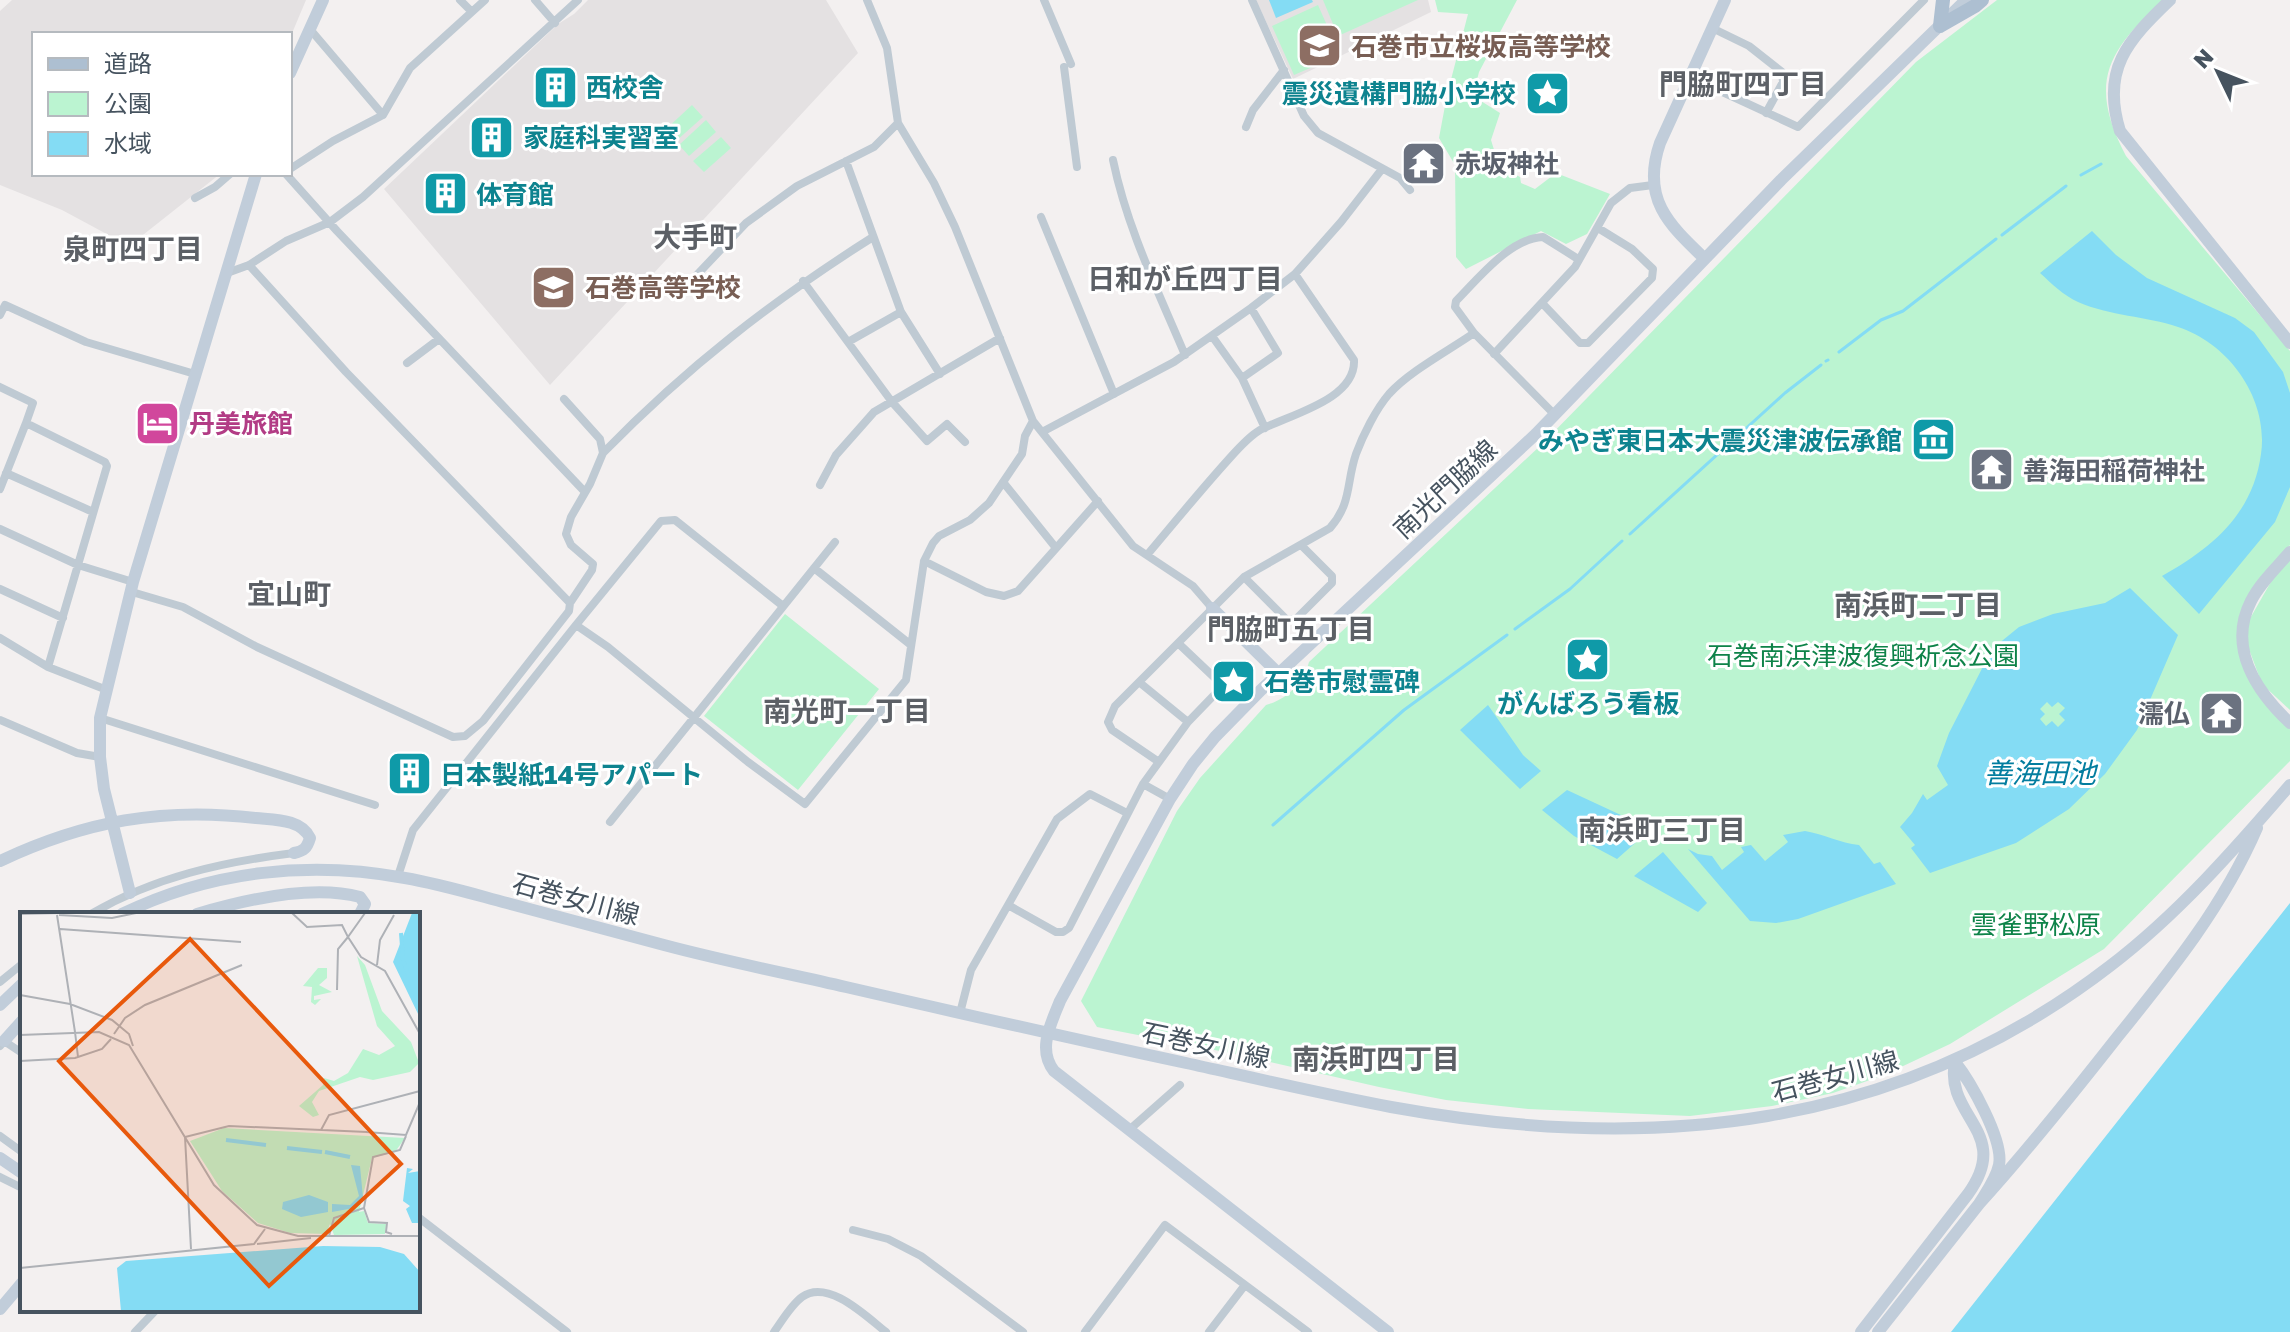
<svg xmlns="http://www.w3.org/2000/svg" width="2290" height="1332" font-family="'Golos Text','Noto Sans JP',sans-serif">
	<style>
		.education { fill: #e4e1e2 }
		.green { fill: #bbf4d1 }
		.water { fill: #84dcf4; fill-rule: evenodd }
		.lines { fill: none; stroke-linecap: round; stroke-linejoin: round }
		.stream { stroke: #84dcf4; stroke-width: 3 }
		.street { stroke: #bfcad3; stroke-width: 8 }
		.secondary { stroke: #c1cdda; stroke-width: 12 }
		.primary { stroke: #adbfd1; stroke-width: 14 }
		.labels { text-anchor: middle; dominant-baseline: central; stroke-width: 6; stroke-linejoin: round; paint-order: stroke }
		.education-label { font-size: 26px; font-weight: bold; fill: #785e54; stroke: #fff; text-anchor: start }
		.culture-label { font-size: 26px; font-weight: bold; fill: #0d838f; stroke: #fff; text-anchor: start }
		.worship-label { font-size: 26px; font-weight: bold; fill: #5b616d; stroke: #fff; text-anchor: start }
		.hotel-label { font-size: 26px; font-weight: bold; fill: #b23c85; stroke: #fff; text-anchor: start }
		.street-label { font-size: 26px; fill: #46535f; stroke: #fff }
		.park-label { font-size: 26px; fill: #0e8349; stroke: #fff }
		.neighbourhood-label { font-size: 28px; font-weight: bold; fill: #5c6066; stroke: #fff }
		.water-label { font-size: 28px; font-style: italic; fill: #037d9f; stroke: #fff }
		.inset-river { fill: none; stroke: #84dcf4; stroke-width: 4 }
		.inset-road { fill: none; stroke: #aeb1b6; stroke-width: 2 }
		.view { fill: #e8590c; fill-opacity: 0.15; stroke: #e8590c; stroke-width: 4 }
		.inset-edge { fill: none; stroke: #46535f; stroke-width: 4 }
	</style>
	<rect width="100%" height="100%" fill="#f3f0f0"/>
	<path class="education" d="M12,0H306L290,38V34H34V174H220L129,246L62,210L0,185V11Z
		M588,0H826L858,53L550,385L384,189L558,24L574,14Z
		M1256,0H1428L1431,12L1293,79Z"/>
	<path class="green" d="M1323,0H1418L1338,36Z
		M1435,0H1517L1479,72L1473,96L1500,113L1491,140L1499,166L1520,177L1521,183L1535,189L1556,173L1610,194L1587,234L1566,244L1541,231L1466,269L1456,257L1455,165L1439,138L1447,95L1468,14L1438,12Z
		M1997,0H2164C2106,51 2088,84 2126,156L2290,351V545L2259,584L2240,647L2290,728V761L2104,949L1950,1044L1884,1075L1833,1093L1772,1106L1690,1116L1528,1109L1446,1100L1379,1087L1235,1054L1097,1027L1081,1001L1177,811L1200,778L1266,705C1288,699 1303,683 1309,662L1541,445L1916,62Z
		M1318,5L1340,55L1294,75L1272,26Z
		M692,105L703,117L676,141L665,130Z
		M706,120L716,132L689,156L679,145Z
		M721,137L731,148L704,172L693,161Z
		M2290,558V710L2262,684L2247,644L2248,622L2272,580Z
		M785,614L879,689L798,790L704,716Z"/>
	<path class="water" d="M1269,0H1312L1313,2L1276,18Z
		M2092,231L2116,255L2147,278L2235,318L2254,332L2283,372L2290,393V487L2275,522L2199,614L2162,576C2212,548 2253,514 2261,454C2269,400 2230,344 2178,327C2146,316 2110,316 2078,302C2063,295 2052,284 2040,273Z
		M2130,588L2178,635L2137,730L2105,774L2069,809L2016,843L1930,873L1911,848L1915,845L1900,827L1912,813L1923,794L1927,800L1948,785L1937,766L1949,733L1992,649L2019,627L2053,614L2105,603ZM2047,702L2052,707L2058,702L2065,708L2059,714L2065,720L2058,727L2052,721L2046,726L2040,719L2045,714L2040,709Z
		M1488,705L1523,755L1541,771L1520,789L1460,730Z
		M1567,790L1651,829L1617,859L1574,836L1542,810Z
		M1805,831C1824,834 1840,843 1859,845L1874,864L1880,862L1896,884L1798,919L1776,923L1750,921L1688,849L1698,854L1712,856L1722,870L1744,852L1741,847L1751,845L1765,861L1788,842L1783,835Z
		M1663,852L1707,903L1698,912L1634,876Z
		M2290,903V1332H1951Z"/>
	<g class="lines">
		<path class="stream" d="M2081,175L2101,164
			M2002,235L2066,186
			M1839,352L1881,320L1903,311L1996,239
			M1826,361L1828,360
			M1630,534L1785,393L1821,365
			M1515,629L1570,589L1622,541
			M1273,825L1404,710L1507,635"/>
		<path class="street" d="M460,0L472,12
			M535,0L555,23
			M867,0L887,48L898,123L934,183L955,227L1033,421L1133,546L1193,586L1212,608
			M1044,0L1071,64
			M1252,0L1304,116L1318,133L1400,178L1410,190
			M309,28L383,115
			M1712,28L1749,46L1782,72L1783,82L1766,113
			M1064,67L1077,167
			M1690,77L1798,127L1924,0
			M1246,127L1253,110L1284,70
			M1113,160C1127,228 1158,291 1185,355
			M846,161L901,312L940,374
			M290,169L333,141L383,115L410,68L485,0
			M286,174L337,231L584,491
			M195,198L215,187L230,174
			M1041,217L1114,394
			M249,265L346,372L570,603
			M227,273L249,265L286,241L330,222L363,197L578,0
			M693,279L746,223L797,186L874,147L898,123
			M803,281L892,402L927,441L947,424L965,442
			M1542,303L1580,343H1588L1652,278L1653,269L1632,249L1598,228
			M0,315L5,305L86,342L195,374
			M1212,336L1242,378L1265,428
			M848,342L901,312
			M1494,354L1575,267L1611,203L1630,188L1653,185
			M407,363L439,339
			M1242,378L1278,353L1251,308
			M0,387L33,403L26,423
			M1554,414L1474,333L1455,307L1456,301C1477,280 1510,238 1543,237L1578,259
			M1042,432L1174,362L1251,308L1295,274L1341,222L1382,169
			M603,453C687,367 772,301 873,237
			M6,473L93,512
			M1003,482L1056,548
			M820,485L836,455L874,412L1000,338
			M0,489L26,423L105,462L107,466L48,667
			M0,529L78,565L133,582
			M1147,555C1174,523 1200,491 1228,460C1237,450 1248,437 1260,430C1288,415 1356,400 1354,360L1295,274
			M924,561L986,592L1004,596L1018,591L1098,501
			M814,568L911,645
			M1244,577L1287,620L1296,619L1332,583V576L1301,545
			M0,589L63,618
			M132,592L183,607L257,647L453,737L465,736L483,721L569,611L570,603L592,570L593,564L571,545L566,534L571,517L590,484L603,453L600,439L564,399
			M783,606L675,520L661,521L576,625L608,647L748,762L805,804L906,680L924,561L933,543L939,536L970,520L989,503L1022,454L1025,436L1033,421
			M0,638L48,667L107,690
			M1139,682L1188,722
			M100,718L375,805
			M0,720L77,753L100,757
			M1159,762L1112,730L1108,722L1115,706L1244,577L1330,528C1352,503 1346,483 1356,454C1363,435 1376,409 1389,394C1410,371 1448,351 1474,333
			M1143,784L1170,799
			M610,822L835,542
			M398,876L413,830L576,625
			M1008,905L1056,932H1063L1069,928L1143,784L1188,722L1217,692L1219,686L1217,680L1178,643
			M91,914C154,877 222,862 294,853
			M0,982L22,964
			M960,1013L971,970L1057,819L1090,794L1127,813
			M0,1046L4,1041L22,1053
			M1129,1130L1180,1085
			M0,1136L22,1152
			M0,1177L22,1188
			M418,1217L567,1332
			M853,1230L888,1239L921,1256L1023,1332
			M135,1332L156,1310
			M774,1332C782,1321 791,1305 802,1297C828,1278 867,1317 886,1332
			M1085,1332L1165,1225L1308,1332
			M1209,1332L1245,1285"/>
		<path class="secondary" d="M2170,0C2127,41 2101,70 2120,131L2290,343
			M290,73L323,0
			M1705,259C1668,224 1641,198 1660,143L1725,0
			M2290,552C2277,567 2260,583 2251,601C2227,648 2257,692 2290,723
			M1212,608L1278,673
			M0,861C85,821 162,807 256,818C275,820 301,819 310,838C307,848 304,851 294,853
			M130,893L104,789L100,757V718L133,582L256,174
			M122,914C210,871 309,860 405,878C440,884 473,894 507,903C559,917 612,931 664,945C724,961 785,973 846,987C959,1013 1072,1039 1186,1063C1254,1078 1323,1094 1391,1107C1650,1154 1896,1131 2110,966C2177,915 2235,849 2290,785
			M197,914C244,900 311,884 360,897L365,904L360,914
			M0,1005L22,984
			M4,1041L22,1021
			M0,1158L22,1173
			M1979,1204C2027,1151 2071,1096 2115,1040C2169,973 2223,907 2257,828
			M0,1309L22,1283
			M1388,1332L1054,1071C1037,1049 1051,1024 1060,1001L1170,799L1193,764L1215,737L1261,690L1536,434L1781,180L1966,0
			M1861,1332L1968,1194C2013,1132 1944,1117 1955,1062
			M1878,1332L1979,1204C1987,1191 1996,1179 1999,1165C2004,1140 1970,1081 1955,1062"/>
		<path class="primary" d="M1940,26L1975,6L1982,0
			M1940,26L1943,0"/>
	</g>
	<defs>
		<symbol id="school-square" viewBox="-11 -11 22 22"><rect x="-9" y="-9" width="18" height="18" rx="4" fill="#8d6e63" stroke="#fff"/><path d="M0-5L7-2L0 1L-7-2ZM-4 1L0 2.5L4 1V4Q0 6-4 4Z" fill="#fff"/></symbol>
		<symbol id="building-square" viewBox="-11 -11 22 22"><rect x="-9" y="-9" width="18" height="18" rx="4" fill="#0f9aa8" stroke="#fff"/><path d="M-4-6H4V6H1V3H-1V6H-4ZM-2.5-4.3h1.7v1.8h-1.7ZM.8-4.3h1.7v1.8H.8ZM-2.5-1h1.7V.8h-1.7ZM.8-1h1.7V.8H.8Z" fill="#fff"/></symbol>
		<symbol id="sight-square" viewBox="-11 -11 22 22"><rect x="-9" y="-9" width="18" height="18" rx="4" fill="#0f9aa8" stroke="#fff"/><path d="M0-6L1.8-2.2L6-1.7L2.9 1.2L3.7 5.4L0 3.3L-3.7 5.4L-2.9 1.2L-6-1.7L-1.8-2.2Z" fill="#fff"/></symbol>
		<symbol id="temple-square" viewBox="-11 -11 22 22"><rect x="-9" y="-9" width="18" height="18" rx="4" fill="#6b7280" stroke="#fff"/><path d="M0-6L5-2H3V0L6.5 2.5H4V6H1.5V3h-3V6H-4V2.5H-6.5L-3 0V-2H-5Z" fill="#fff"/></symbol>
		<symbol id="hotel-square" viewBox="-11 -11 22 22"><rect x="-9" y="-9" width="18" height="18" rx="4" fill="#d1479c" stroke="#fff"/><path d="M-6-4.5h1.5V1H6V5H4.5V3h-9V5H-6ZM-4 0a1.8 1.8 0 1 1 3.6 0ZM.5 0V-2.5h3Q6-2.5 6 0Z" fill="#fff"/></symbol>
		<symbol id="museum-square" viewBox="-11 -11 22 22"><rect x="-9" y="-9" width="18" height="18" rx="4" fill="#0f9aa8" stroke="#fff"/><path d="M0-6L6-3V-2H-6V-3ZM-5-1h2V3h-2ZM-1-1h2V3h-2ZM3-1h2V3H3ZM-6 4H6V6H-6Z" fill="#fff"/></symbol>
	</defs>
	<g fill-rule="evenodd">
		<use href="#school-square" x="1294" y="20" width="51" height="51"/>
		<use href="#building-square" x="530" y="62" width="51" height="51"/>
		<use href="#sight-square" x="1522" y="68" width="51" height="51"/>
		<use href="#building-square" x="466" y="112" width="51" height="51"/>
		<use href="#temple-square" x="1398" y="138" width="51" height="51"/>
		<use href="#building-square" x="420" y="168" width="51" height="51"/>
		<use href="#school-square" x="528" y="262" width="51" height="51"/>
		<use href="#hotel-square" x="132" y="398" width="51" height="51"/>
		<use href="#museum-square" x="1908" y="414" width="51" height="51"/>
		<use href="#temple-square" x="1966" y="444" width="51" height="51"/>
		<use href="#sight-square" x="1562" y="634" width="51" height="51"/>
		<use href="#sight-square" x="1208" y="656" width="51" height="51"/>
		<use href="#temple-square" x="2196" y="688" width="51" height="51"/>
		<use href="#building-square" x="384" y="748" width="51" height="51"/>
	</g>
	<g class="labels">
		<g class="education-label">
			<text x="1351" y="46">石巻市立桜坂高等学校</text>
			<text x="585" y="287">石巻高等学校</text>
		</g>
		<g class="culture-label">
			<text x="586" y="87">西校舎</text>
			<text x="1516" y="93" text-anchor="end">震災遺構門脇小学校</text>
			<text x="523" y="137">家庭科実習室</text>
			<text x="476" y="194">体育館</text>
			<text x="1902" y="440" text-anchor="end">みやぎ東日本大震災津波伝承館</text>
			<text x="1264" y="681">石巻市慰霊碑</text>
			<text x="1588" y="703" text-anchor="middle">がんばろう看板</text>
			<text x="440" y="774">日本製紙14号アパート</text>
		</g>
		<g class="worship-label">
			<text x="1455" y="163">赤坂神社</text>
			<text x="2023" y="470">善海田稲荷神社</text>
			<text x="2190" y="713" text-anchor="end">濡仏</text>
		</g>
		<g class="hotel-label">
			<text x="189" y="423">丹美旅館</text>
		</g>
		<g class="street-label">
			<text transform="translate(1445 489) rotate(-43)">南光門脇線</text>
			<text transform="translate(576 899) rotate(15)">石巻女川線</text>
			<text transform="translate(1206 1045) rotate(12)">石巻女川線</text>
			<text transform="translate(1835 1076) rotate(-15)">石巻女川線</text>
		</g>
		<g class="park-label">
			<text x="1863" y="655">石巻南浜津波復興祈念公園</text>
			<text x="2036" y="924">雲雀野松原</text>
		</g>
		<g class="neighbourhood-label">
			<text x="1743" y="83">門脇町四丁目</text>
			<text x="695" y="236">大手町</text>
			<text x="133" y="248">泉町四丁目</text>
			<text x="1185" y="278">日和が丘四丁目</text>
			<text x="289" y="593">宜山町</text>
			<text x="1918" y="604">南浜町二丁目</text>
			<text x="1291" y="628">門脇町五丁目</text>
			<text x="847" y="710">南光町一丁目</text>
			<text x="1662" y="829">南浜町三丁目</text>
			<text x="1376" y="1058">南浜町四丁目</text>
		</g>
		<g class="water-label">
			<text x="2040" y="772">善海田池</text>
		</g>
	</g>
	<g transform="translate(20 912)">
		<rect width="400" height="400" fill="#f3f0f0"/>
		<path d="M337,44L345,53L362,99L391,130L399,151L390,160L353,168L340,165L299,179L292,190L299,203L293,205L279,194L303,173L304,166L314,169L328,161L343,137L359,143L375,134L357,114ZM298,56H307V66L299,73L312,80L294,84V88L301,87L295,93L291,90L292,75L283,74ZM204,216L385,226L375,240L352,246L339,300L344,299L348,311L366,312L365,322L314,323L310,312L306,322L270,321L238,311L202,279L170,229Z" fill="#bbf4d1"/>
		<path d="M392,1H400V106L373,50ZM331,253L340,254L343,286L334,296L312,300V292L330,293L339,284ZM387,256L393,257L388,261L400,259V311H392L386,297L390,294L383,289ZM289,283L308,290V300L281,305L262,297L263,290ZM303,334L360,335L384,342L400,360V399H101L97,356L106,349Z" fill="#84dcf4"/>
		<path class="inset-river" d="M381,21L383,48L400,95M206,228L246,233M267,236L302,240M305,240L330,245"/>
		<path class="inset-road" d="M272,1L287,15L322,13L328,25L318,37L317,78M345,1L328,25L341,45L365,59L400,122M0,2L40,1M37,3L55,120M39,3L92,6L116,1M40,17L221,30M357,53L360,28L374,3M0,83L50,92L92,108L109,122L113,134M55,120L58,145M94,122L105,106L125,93L222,53M0,123L79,120L109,133L194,273L237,313L278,324H400M0,149L55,146L82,137L91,127M301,218L309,203L400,179M346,220L386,223L400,190M344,296L349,310L367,311L366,320L372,322M309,324L314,306L344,296L353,245L380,238L386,224M237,332L291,326M171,337L165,225L209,214L347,220M0,356L234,332L245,317"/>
		<path class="view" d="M170,27L381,252L249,374L39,149Z"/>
		<rect width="400" height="400" class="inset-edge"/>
	</g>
	<rect x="32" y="32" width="260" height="144" fill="#ffffff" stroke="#b5babf" stroke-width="2"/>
	<rect x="48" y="58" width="40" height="12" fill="#adbfd1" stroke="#b5babf" stroke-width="2"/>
	<text x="104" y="72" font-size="24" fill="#46535f">道路</text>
	<rect x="48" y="92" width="40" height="24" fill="#bbf4d1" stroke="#b5babf" stroke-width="2"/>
	<text x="104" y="112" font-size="24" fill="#46535f">公園</text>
	<rect x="48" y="132" width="40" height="24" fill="#84dcf4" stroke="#b5babf" stroke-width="2"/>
	<text x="104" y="152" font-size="24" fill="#46535f">水域</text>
	<g transform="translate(2218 72) rotate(313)" stroke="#ffffff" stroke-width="6" paint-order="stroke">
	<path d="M0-6L14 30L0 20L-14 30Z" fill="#46535f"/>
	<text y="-12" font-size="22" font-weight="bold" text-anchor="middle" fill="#46535f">N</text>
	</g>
</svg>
